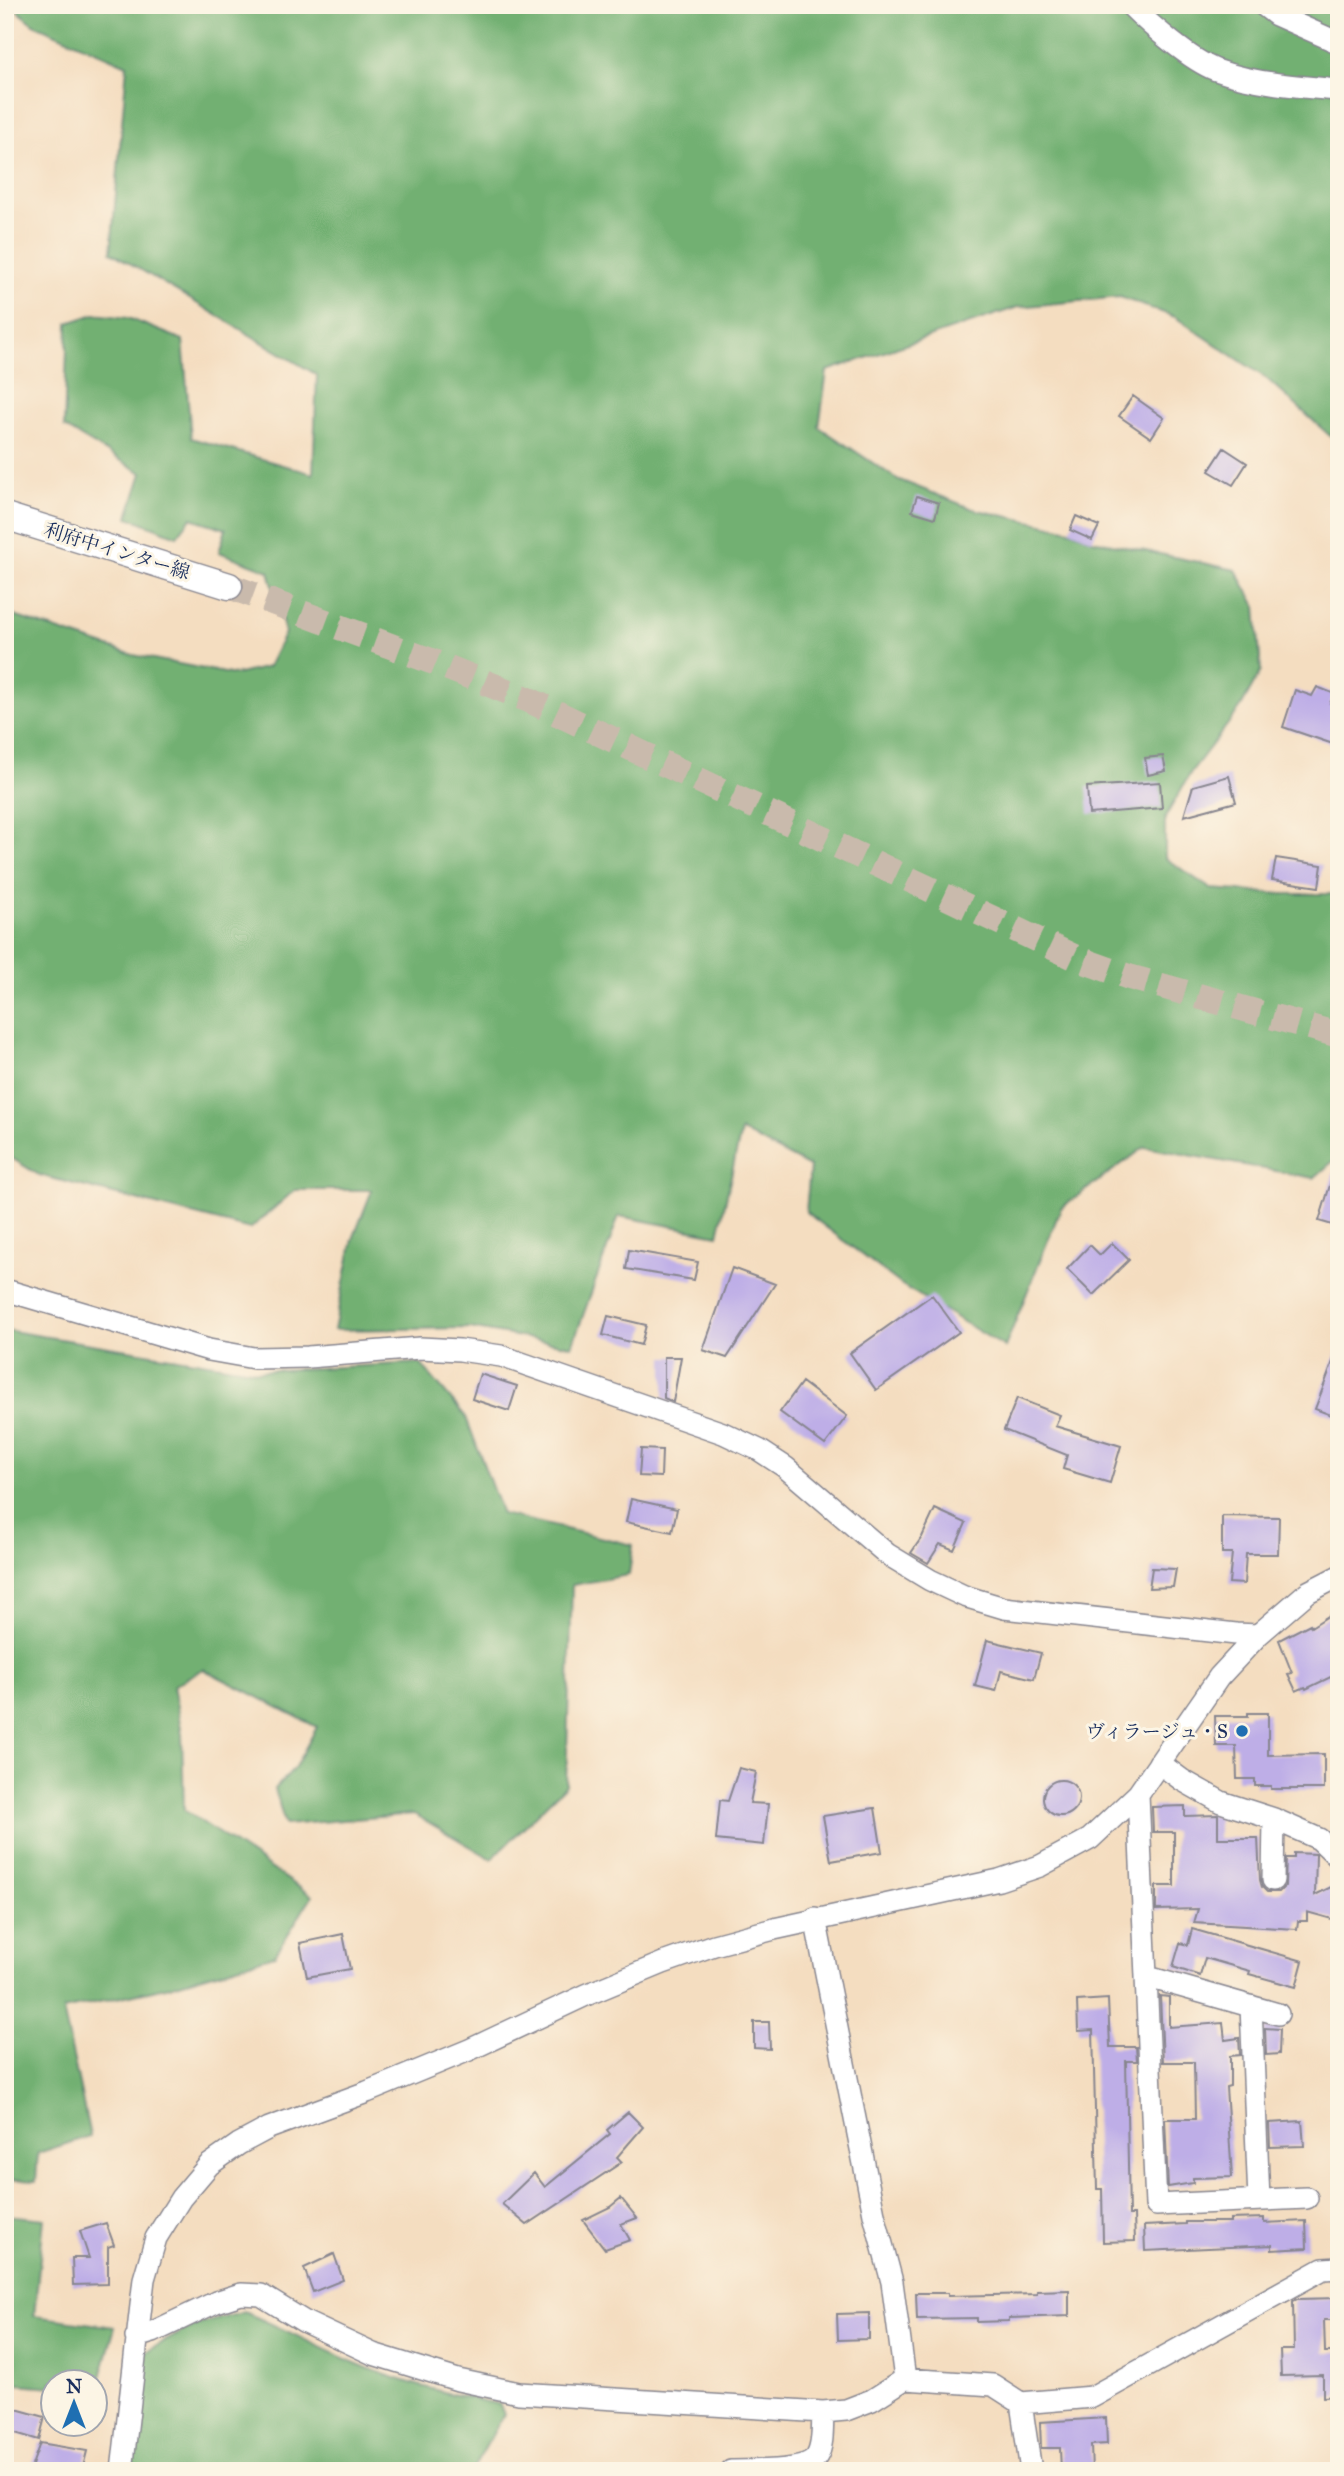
<svg xmlns="http://www.w3.org/2000/svg" width="1344" height="2476" font-family="'IM FELL Great Primer','Noto Serif JP',serif">
	<style>
		.forest { fill: #72b072; stroke: #467068; stroke-width: 2 }
		.building { fill: #beaee7 }
		.lines { fill: none; stroke-linecap: round; stroke-linejoin: round }
		.major-tunnel { stroke: #c9baac; stroke-width: 26; stroke-dasharray: 26 13; stroke-linecap: butt }
		.minor-casing { stroke: #88868f; stroke-width: 24 }
		.major-casing { stroke: #88868f; stroke-width: 29 }
		.minor { stroke: #fff; stroke-width: 21 }
		.major { stroke: #fff; stroke-width: 26 }
		.poi-dot { fill: #1f6fb2; stroke: #fcf5e5; stroke-width: 2.5 }
		.labels { text-anchor: middle; dominant-baseline: central; stroke-width: 6; stroke-linejoin: round; paint-order: stroke }
		.street-label { font-size: 19px; fill: #1b2f5e; stroke: #fcf5e5 }
		.poi-label { font-size: 19px; fill: #1b2f5e; stroke: #fcf5e5; text-anchor: end }
	</style>
	<rect width="100%" height="100%" fill="#fcf5e5"/>
	<filter id="ink" filterUnits="userSpaceOnUse"><feTurbulence type="fractalNoise" baseFrequency=".0143" numOctaves="2"/><feDisplacementMap in="SourceGraphic" scale="14" xChannelSelector="R" yChannelSelector="G"/><feConvolveMatrix kernelMatrix="1 2 1 2 8 2 1 2 1" color-interpolation-filters="sRGB"/></filter>
	<filter id="wash" filterUnits="userSpaceOnUse"><feTurbulence type="fractalNoise" baseFrequency=".00686" numOctaves="4" result="noise"/><feDisplacementMap in="SourceGraphic" scale="28" xChannelSelector="R" yChannelSelector="G"/><feGaussianBlur stdDeviation="1.57" result="paint"/><feColorMatrix in="noise" values="0 0 0 0 0 0 0 0 0 0 0 0 0 0 0 0 0 1.4 0 .05"/><feComposite in="paint" operator="in"/></filter>
	<g filter="url(#wash)">
		<rect width="100%" height="100%" fill="#f4ddc0"/>
		<path class="forest" d="M11,5H1339V444L1266,378L1175,317L1120,297L1018,307L827,371L819,427L897,479L973,509L1070,530L1093,540L1236,570L1256,606L1261,671L1241,707L1191,772L1165,818V858L1211,889L1282,894H1339V1156L1314,1178L1145,1147L1061,1208L1005,1347L902,1285L806,1212L810,1167L741,1131L718,1235L619,1216L572,1346L470,1328L334,1330L353,1239L372,1190H295L250,1229L39,1175L5,1154V613L133,655L235,675L268,667L285,633L269,571L219,552L226,529L191,518L177,536L128,517L142,473L64,427L68,323L95,314L128,318L183,340L191,438L313,474L317,375L111,252L127,65L33,24Z
			M5,1330L257,1371L420,1363L466,1417L502,1514L633,1545L629,1575L572,1585L566,1785L492,1859L414,1814L285,1825L275,1789L295,1767L317,1727L203,1669L173,1686L182,1734L184,1810L312,1896L275,1955L166,1987L63,2010L90,2136L38,2153L36,2181L5,2179Z
			M5,2215L44,2219L34,2316L115,2327L97,2391L95,2390L94,2382H52V2387L5,2383Z
			M244,2312C281,2327 316,2346 353,2362C399,2382 450,2395 499,2404L504,2414L472,2471H132L141,2354L193,2326Z"/>
		<g id="blocks">
			<path class="building" d="M1133,396L1164,418L1151,438L1119,416Z
				M1224,448L1247,463L1233,485L1209,471Z
				M917,496L939,503L935,518L912,511Z
				M1076,516L1099,526L1092,540L1070,530Z
				M1317,687L1335,694L1330,703L1339,706V746L1283,727L1295,690L1312,696Z
				M1163,756L1166,771L1148,775L1145,758Z
				M1229,776L1236,802L1184,816L1193,786Z
				M1160,782L1162,808L1089,814L1087,787Z
				M1276,858L1322,865L1319,887L1272,880Z
				M1335,1169L1339,1170V1227L1319,1221Z
				M1112,1243L1129,1260L1093,1295L1067,1269L1090,1245L1100,1255Z
				M629,1250L698,1262L694,1280L626,1269Z
				M732,1268L775,1284L727,1358L703,1350Z
				M932,1295L959,1332L876,1390L850,1353Z
				M608,1316L646,1325L641,1345L603,1335Z
				M1337,1351H1339V1418L1315,1409Z
				M664,1357H681L673,1402L664,1398Z
				M480,1374L517,1386L509,1411L472,1399Z
				M802,1382L847,1416L825,1445L780,1412Z
				M1017,1398L1060,1415L1055,1426L1121,1446L1110,1483L1063,1469L1067,1455L1004,1430Z
				M641,1449L662,1450L661,1477L639,1476Z
				M631,1499L677,1509L672,1532L626,1522Z
				M935,1509L966,1523L954,1550L940,1544L928,1563L911,1553L922,1537Z
				M1222,1516L1279,1517L1278,1554H1246L1244,1584L1229,1583L1232,1553H1222Z
				M1152,1568L1176,1569L1173,1587L1149,1588Z
				M1339,1609V1673L1306,1689L1305,1687L1296,1691L1288,1674L1292,1673L1279,1640L1310,1624L1311,1627Z
				M987,1640L1041,1653L1034,1679L1001,1671L996,1691L975,1686Z
				M1248,1713H1268V1755L1324,1754V1789H1271V1786H1255V1779H1237L1236,1746H1216L1215,1716H1248Z
				M739,1768L756,1772L750,1803L768,1804L764,1845L716,1840L720,1800L728,1801Z
				M1043 1798a18 18 0 1 1 36 0a18 18 0 1 1-36 0Z
				M1185,1806V1816L1218,1815V1838H1258L1260,1880L1262,1887L1267,1892H1279L1285,1886L1286,1858H1294V1853L1316,1854L1315,1895L1339,1883V1921L1307,1912V1921H1298L1297,1929L1194,1923L1198,1909L1156,1910V1886H1174V1832H1153L1152,1807Z
				M875,1808L882,1852L831,1861L823,1816Z
				M1192,1929L1303,1961L1296,1987L1249,1974L1250,1971L1205,1958L1200,1976L1173,1967L1180,1943L1188,1945Z
				M343,1934L350,1969L307,1977L300,1943Z
				M1160,1996L1169,1997V2027L1223,2023L1225,2040L1239,2038L1240,2055L1230,2056V2086L1226,2087L1232,2177L1193,2178V2183L1168,2187L1165,2119H1195L1194,2062H1163Z
				M1108,1999L1110,2047H1136L1137,2061H1126L1129,2215H1134L1135,2241L1103,2242L1102,2189H1097L1093,2030L1078,2031L1077,2001Z
				M754,2022H769L770,2049L754,2048Z
				M1265,2028L1280,2029L1279,2054L1266,2055Z
				M628,2112L643,2127L617,2157L622,2162L527,2225L502,2204L534,2173L545,2187L610,2134L607,2130Z
				M1302,2121L1304,2146L1270,2147L1269,2123Z
				M621,2198L637,2218L621,2224L630,2240L605,2249L583,2220L610,2207Z
				M1264,2218V2223L1306,2221L1307,2248L1272,2250V2245L1145,2251L1144,2226L1186,2224V2222H1230V2219Z
				M106,2223L114,2245L108,2247V2284L73,2285L72,2258H89L80,2231Z
				M334,2254L343,2280L313,2292L304,2268Z
				M1069,2290V2316L1009,2318V2321L977,2322V2318L917,2319L916,2293H948V2296L1037,2294V2291Z
				M1339,2298V2320H1324L1325,2352H1339V2396L1323,2397V2375L1281,2376L1280,2350H1294L1293,2301L1297,2299Z
				M869,2313V2339L838,2340L837,2314Z
				M5,2406L45,2417L39,2440L5,2430Z
				M1106,2418L1107,2444L1091,2445L1092,2471H1061L1060,2448H1041L1040,2422Z
				M40,2443L87,2451L82,2471H30Z"/>
		</g>
	</g>
	<g filter="url(#ink)">
		<use href="#blocks" fill-opacity="0" stroke="#88868f" stroke-width="2"/>
		<g class="lines">
			<path class="major-tunnel" d="M229,586L431,661L529,700L1076,958L1129,977L1339,1035"/>
			<defs>
				<path id="minor" d="M1130,5C1150,25 1190,60 1216,70C1252,83 1301,87 1339,90
					M1263,5L1276,15L1339,43
					M5,1290L209,1350L254,1358L308,1357L420,1348L460,1350L501,1356L723,1433L759,1450L785,1467L887,1554L930,1580L964,1596L1004,1608L1236,1634L1258,1635
					M1159,1763L1182,1780L1221,1802L1274,1819L1319,1839L1339,1858
					M1138,1794L1156,2205L1307,2198
					M1273,1880L1274,1819
					M815,1918L874,2214L892,2282L905,2379
					M1148,1977L1278,2014
					M1251,2006L1259,2200
					M136,2337L153,2332L216,2302L241,2294L261,2295L305,2322L373,2354L458,2380L519,2393L823,2412L846,2410L872,2400L905,2379L993,2385L1021,2403
					M122,2471L144,2279L156,2238L181,2198L209,2165L239,2144L269,2128L367,2092L469,2050L586,1995L663,1963L714,1945L774,1929L999,1880L1040,1866L1090,1839L1138,1794L1219,1677L1258,1635L1308,1592L1339,1576
					M731,2471C751,2470 807,2474 817,2456C824,2444 822,2425 823,2412
					M1031,2471L1021,2403L1092,2397L1323,2269L1339,2268"/>
				<path id="major" d="M5,516L229,586"/>
			</defs>
			<use href="#minor" class="minor-casing"/>
			<use href="#major" class="major-casing"/>
			<use href="#minor" class="minor"/>
			<use href="#major" class="major"/>
		</g>
	</g>
	<circle class="poi-dot" cx="1242" cy="1731" r="7"/>
	<g class="labels">
		<g class="street-label">
			<text transform="translate(117 551) rotate(17)">利府中インター線</text>
		</g>
		<g class="poi-label">
			<text x="1228" y="1731">ヴィラージュ・S</text>
		</g>
	</g>
	<rect width="1344" height="2476" fill="none" stroke="#fcf5e5" stroke-width="28"/>
	<g transform="translate(74 2403)"><circle r="33" fill="#fcf5e5" stroke="#a2a6af" stroke-width="2"/>
	<path d="M0-5L12 26L0 18L-12 26Z" fill="#1f6fb2"/>
	<text y="-10" font-size="19" font-weight="bold" text-anchor="middle" fill="#1b2f5e">N</text>
	</g>
</svg>
